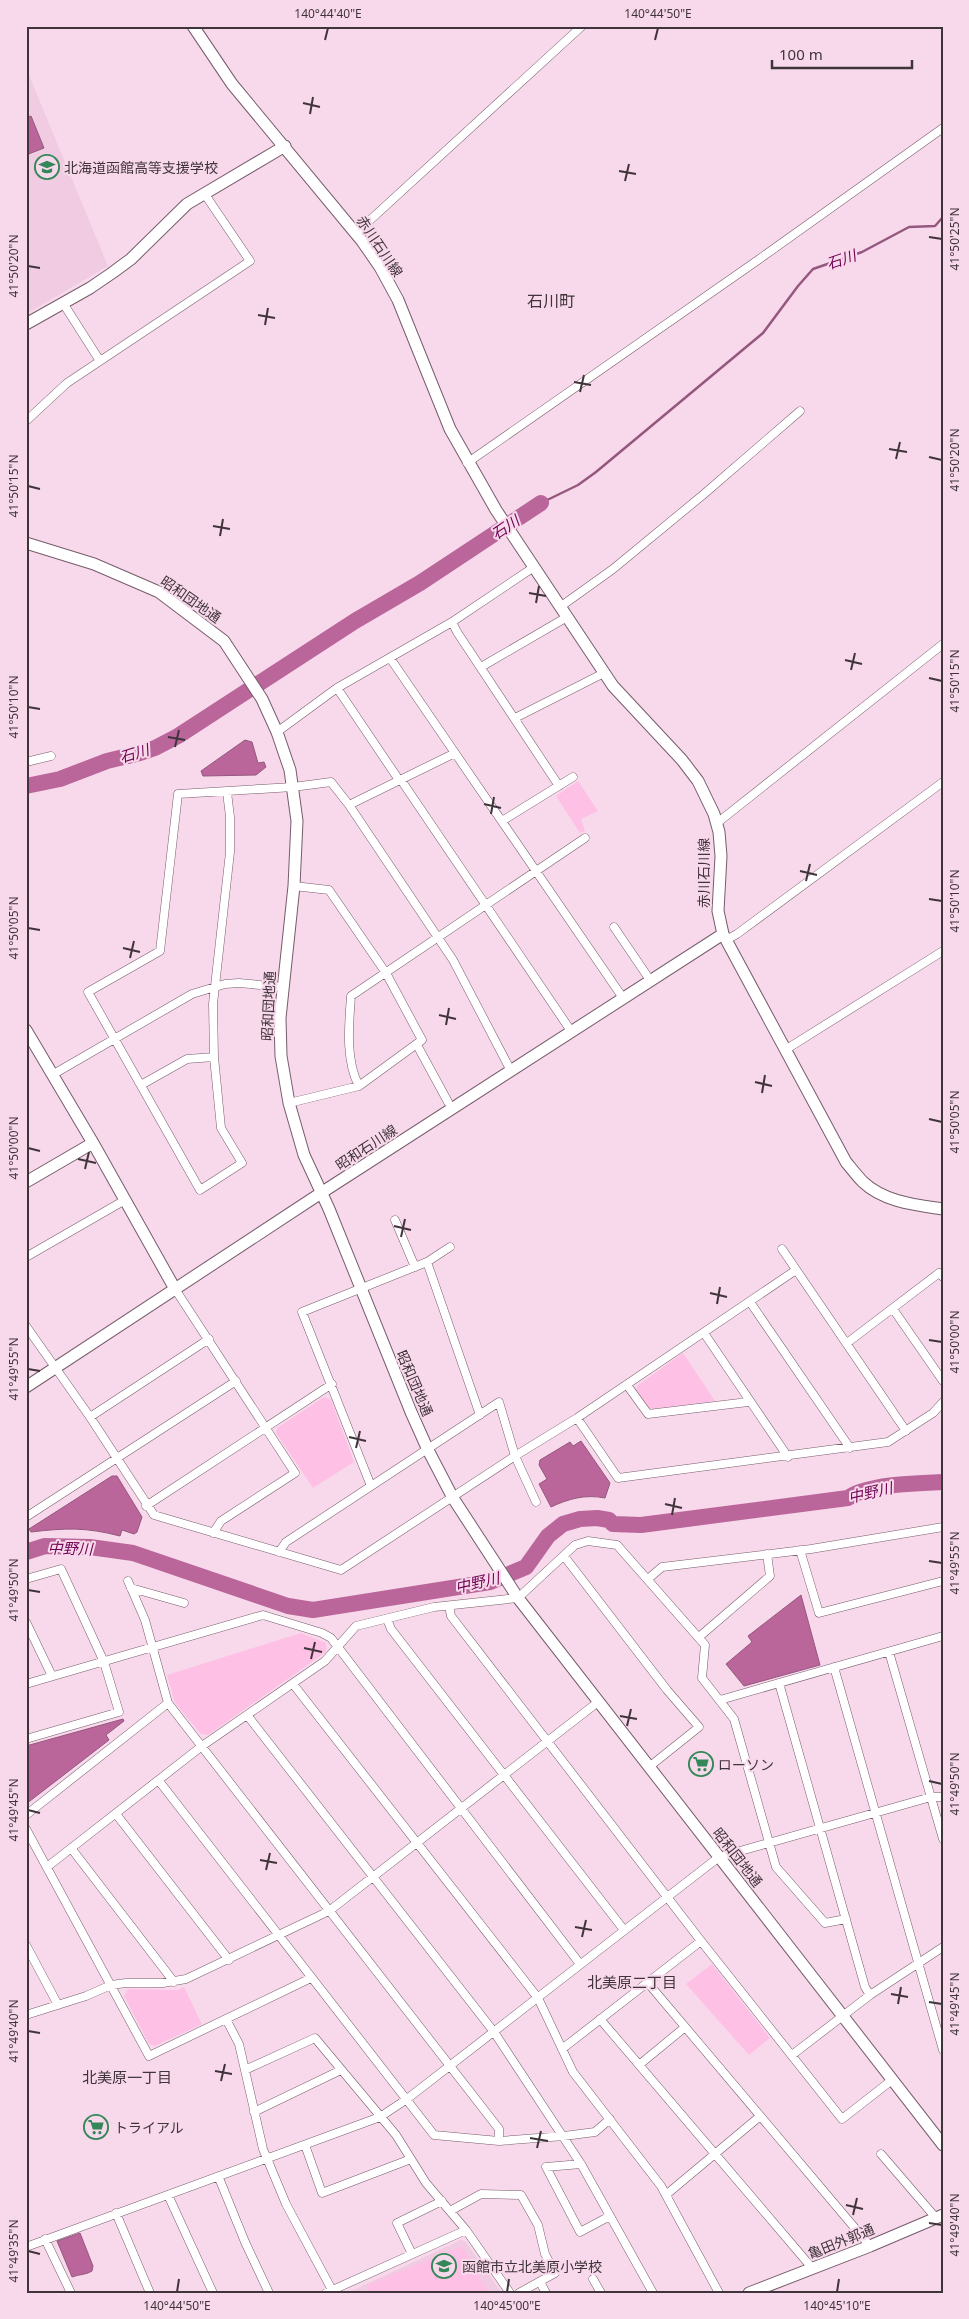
<svg xmlns="http://www.w3.org/2000/svg" width="969" height="2319" font-family="'Noto Sans','Noto Sans JP',sans-serif">
	<style>
		.built { fill: #f0cbe1 }
		.green { fill: #fec0e5 }
		.water { fill: #ba669b; stroke: #95577e }
		.lines { fill: none; stroke-linecap: round; stroke-linejoin: round }
		.stream { stroke: #95577e; stroke-width: 2.5 }
		.river { stroke: #ba669b; stroke-width: 16 }
		.street-casing { stroke: #765c6b; stroke-width: 9 }
		.secondary-casing { stroke: #765c6b; stroke-width: 13 }
		.street { stroke: #fff; stroke-width: 8 }
		.secondary { stroke: #fff; stroke-width: 11 }
		.ticks { fill: none; stroke: #40343b; stroke-width: 2 }
		.labels { text-anchor: middle; dominant-baseline: central; stroke-width: 4; stroke-linejoin: round; paint-order: stroke }
		.poi-label { font-size: 14px; fill: #40343b; stroke: #f8d9eb; text-anchor: start }
		.street-label { font-size: 14px; fill: #40343b; stroke: #f8d9eb }
		.water-label { font-size: 15px; font-style: italic; fill: #6f0253; stroke: #f8d9eb }
		.neighbourhood-label { font-size: 15px; fill: #40343b; stroke: #f8d9eb }
		.quarter-label { font-size: 16px; fill: #40343b; stroke: #f8d9eb }
		.neatline { fill: none; stroke: #40343b; stroke-width: 2 }
		.ticks-label { font-size: 12px; text-anchor: middle; fill: #40343b }
	</style>
	<rect width="100%" height="100%" fill="#f8d9eb"/>
	<path class="built" d="M26,68L108,266L26,314Z
		M461,2240L465,2241L502,2293H347Z"/>
	<path class="green" d="M578,781L598,811L581,819L585,831L580,833L556,796Z
		M683,1353L715,1401L653,1409L647,1407L636,1391L637,1386Z
		M324,1397L331,1400L354,1462L313,1488L276,1433L277,1428Z
		M301,1633L326,1643V1652L208,1735L201,1734L175,1703L167,1675Z
		M712,1964L770,2038L749,2055L686,1984Z
		M184,1987L202,2024L155,2046L149,2044L124,1996L128,1989L178,1990Z
		M462,2246L489,2293H369L367,2285Z"/>
	<path class="water" d="M31,116L44,148L26,155V118Z
		M245,740L252,742L258,763L264,762L266,767L256,775L203,776L201,771Z
		M581,1441L610,1483L605,1498C585,1494 568,1499 551,1507L539,1484L547,1479L539,1465L540,1460L570,1442L573,1446Z
		M112,1476H117L142,1517L137,1532L134,1534L122,1530L120,1536C85,1527 66,1528 31,1532L29,1529Z
		M801,1595L820,1665L744,1686L726,1664L752,1642L748,1636Z
		M123,1719L124,1721L106,1735L109,1740L26,1804V1746Z
		M80,2233L93,2266L92,2271C86,2275 80,2274 72,2277L57,2241Z"/>
	<g class="lines">
		<path class="stream" d="M541,503L578,485L596,472L763,333L798,286L813,269L862,252L909,227L935,226L943,217"/>
		<path class="river" d="M26,786L60,779L107,761L140,753L155,748L178,736L355,621L420,583L541,503
			M26,1552L45,1546L90,1547L133,1553L288,1606L313,1610L490,1582L526,1567L548,1536L563,1524L580,1519L597,1518L609,1520L613,1524L641,1525L848,1498C868,1484 918,1483 943,1482"/>
		<defs>
			<path id="street" d="M356,233L582,26
				M63,303L100,361
				M26,421L67,383L250,261L204,193
				M467,463L758,260L943,128
				M560,607L613,569L704,494L800,411
				M452,622L457,632L559,786
				M390,658L455,753
				M481,667L567,617
				M337,688L399,780
				M515,718L604,673
				M277,732L337,688L452,622L534,567
				M26,762L51,756
				M401,780L571,1031
				M227,792L230,817V852L213,1004L214,1057L221,1128L242,1163L200,1190L88,992L160,951L178,794L293,787L331,782L349,805
				M502,821L573,777
				M717,823L943,644
				M294,886L329,890L386,973L422,1040L359,1086
				M614,927L650,980
				M726,940L737,934L943,782
				M417,1045L448,1102
				M785,1050L943,951
				M511,1071L453,960L349,805L455,753L623,998
				M52,1075L192,994L225,984L239,983L282,987
				M141,1085L187,1059L214,1057
				M289,1103L359,1086C345,1060 349,1024 351,996L585,838
				M395,1220L415,1267
				M782,1249L906,1431
				M26,1257L125,1200
				M427,1262L480,1415
				M175,1289L295,1473L221,1521L213,1533
				M750,1302L850,1448
				M893,1309L943,1381
				M26,1326L90,1417L154,1515L341,1570L515,1456L499,1402L286,1542L279,1552
				M704,1333L788,1457
				M847,1343L939,1273L943,1277
				M627,1385L648,1414L748,1402
				M90,1417L209,1339
				M577,1418L618,1478L888,1442L933,1413L943,1402
				M371,1486L302,1312L427,1262L450,1247
				M536,1502L515,1456L577,1418L796,1270
				M146,1506L332,1384
				M26,1517L236,1381
				M800,1550L819,1613L943,1581
				M564,1556L667,1690L699,1727L649,1767
				M26,1579L61,1569L104,1662L119,1712L26,1739
				M648,1579L662,1567L811,1549L943,1527
				M128,1581L145,1620L168,1703L499,2129V2141
				M131,1588L184,1603
				M449,1606L451,1616L701,1941L842,2119L892,2080
				M387,1619L391,1629L624,1930
				M26,1622L52,1676
				M699,1637L770,1576L767,1554
				M889,1652L943,1839
				M834,1667L943,2050
				M779,1683L865,1987L870,1995
				M26,1684L263,1615L322,1633L331,1638L580,1964
				M293,1684L538,1998L573,2072L661,2186L719,2293
				M720,1700L943,1636
				M247,1715L494,2032L581,2164L653,2293
				M159,1781L434,2135L499,2141L564,2136L595,2132L610,2119
				M116,1814L229,1960
				M26,1815L168,1703
				M26,1829L149,2056L311,1978
				M71,1848L174,1982
				M47,1867L202,1746L325,1661L356,1626L434,1607L518,1598L575,1545L588,1541L617,1545L705,1645L702,1678L734,1719L776,1867L825,1923L846,1919
				M26,1945L58,2005
				M648,1983L870,2246
				M26,2015L86,1996L111,1985L126,1983H163L186,1979L329,1911L598,1702
				M226,2019L239,2044L263,2149L286,2204L332,2290
				M600,2019L813,2269
				M562,2049L701,1941
				M792,2055L870,1995L943,1947
				M639,2065L684,2028
				M245,2070L315,2038L396,2135L426,2183L466,2230L326,2293
				M254,2112L341,2070
				M305,2145L322,2193L411,2159
				M881,2154L936,2218
				M581,2164L546,2167L580,2232L610,2216
				M219,2178L245,2242L269,2293
				M667,2194L759,2117
				M168,2195L213,2293
				M450,2211L481,2194L521,2195L538,2225L545,2254L555,2273L519,2293
				M116,2213L150,2293
				M466,2230L510,2293
				M45,2239L71,2293
				M26,2247L380,2117L407,2099L719,1857L931,1797H943
				M412,2254L397,2223L442,2201
				M593,2279L601,2293
				M540,2282L546,2293"/>
			<path id="secondary" d="M193,26L232,84L362,241L380,267L398,300L450,429L496,510L613,686L682,760L698,781L714,814L719,832L721,856L718,911L723,934L846,1162C851,1168 857,1176 863,1182C884,1202 916,1205 943,1209
				M26,324L90,288L112,273L131,259L187,204L285,146
				M26,543L94,564L159,592L224,641L262,699L277,732L290,770L297,821L294,886L280,1018L281,1056L289,1103L304,1155L329,1209L411,1412L428,1450L453,1498L518,1598L943,2145
				M26,1030L93,1143L175,1289
				M26,1182L93,1143
				M26,1387L321,1193L723,934
				M749,2293L870,2246L943,2215"/>
		</defs>
		<use href="#street" class="street-casing"/>
		<use href="#secondary" class="secondary-casing"/>
		<use href="#street" class="street"/>
		<use href="#secondary" class="secondary"/>
	</g>
	<path class="ticks" d="M325,40L328,28M655,40L658,28M303,103L320,107M310,114L313,97M619,171L636,174M625,181L629,164M929,237L942,239M28,266L40,268M258,315L275,318M265,325L268,308M574,382L591,385M580,392L584,375M889,449L907,452M929,457L942,460M896,459L900,442M28,486L40,489M213,526L230,529M220,536L223,519M529,593L546,596M536,603L539,586M845,660L862,664M851,670L855,653M929,678L942,681M28,707L40,709M168,737L185,740M175,747L179,730M484,804L501,808M491,814L494,797M800,871L817,875M806,881L810,864M929,899L942,901M28,928L40,930M123,948L140,952M130,958L134,941M439,1015L456,1019M446,1025L449,1008M755,1082L772,1086M762,1093L765,1075M929,1119L942,1122M28,1148L40,1151M78,1159L96,1163M85,1169L89,1152M394,1226L411,1230M401,1237L405,1219M710,1293L727,1297M717,1304L720,1287M929,1340L942,1342M28,1369L40,1371M349,1437L366,1441M356,1448L360,1431M665,1504L682,1508M672,1515L675,1498M929,1561L942,1563M28,1590L40,1592M304,1648L322,1652M311,1659L315,1642M620,1716L637,1719M627,1726L631,1709M929,1781L942,1784M28,1810L40,1813M260,1860L277,1863M266,1870L270,1853M575,1927L592,1930M582,1937L586,1920M891,1994L908,1997M929,2002L942,2004M898,2004L901,1987M28,2031L40,2033M215,2071L232,2074M221,2081L225,2064M530,2138L548,2141M537,2148L541,2131M846,2205L863,2209M853,2215L857,2198M929,2223L942,2225M28,2251L40,2254M177,2292L179,2279M507,2292L509,2279M837,2292L839,2279"/>
	<defs>
		<symbol id="school-ring" viewBox="-11 -11 22 22"><circle r="9.5" fill="#f8d9eb" stroke="#348759" stroke-width="1.5"/><path d="M0-5L7-2L0 1L-7-2ZM-4 1L0 2.5L4 1V4Q0 6-4 4Z" fill="#348759"/></symbol>
		<symbol id="supermarket-ring" viewBox="-11 -11 22 22"><circle r="9.5" fill="#f8d9eb" stroke="#348759" stroke-width="1.5"/><path d="M-6-5.5h2.5l.6 2H6L4.5 2H-2.5L-4.4-4H-6ZM-1.5 3.2a1.3 1.3 0 1 0 .1 0ZM3 3.2a1.3 1.3 0 1 0 .1 0Z" fill="#348759"/></symbol>
	</defs>
	<g fill-rule="evenodd">
		<use href="#school-ring" x="33" y="153" width="28" height="28"/>
		<use href="#supermarket-ring" x="687" y="1750" width="28" height="28"/>
		<use href="#supermarket-ring" x="82" y="2113" width="28" height="28"/>
		<use href="#school-ring" x="430" y="2252" width="28" height="28"/>
	</g>
	<g class="labels">
		<g class="poi-label">
			<text x="64" y="167">北海道函館高等支援学校</text>
			<text x="718" y="1764">ローソン</text>
			<text x="114" y="2127">トライアル</text>
			<text x="462" y="2266">函館市立北美原小学校</text>
		</g>
		<g class="street-label">
			<text transform="translate(380 246) rotate(56)">赤川石川線</text>
			<text transform="translate(191 599) rotate(35)">昭和団地通</text>
			<text transform="translate(703 873) rotate(-90)">赤川石川線</text>
			<text transform="translate(268 1006) rotate(-87)">昭和団地通</text>
			<text transform="translate(366 1147) rotate(-33)">昭和石川線</text>
			<text transform="translate(415 1383) rotate(67)">昭和団地通</text>
			<text transform="translate(738 1857) rotate(52)">昭和団地通</text>
			<text transform="translate(841 2241) rotate(-22)">亀田外郭通</text>
		</g>
		<g class="water-label">
			<text transform="translate(841 259) rotate(-19)">石川</text>
			<text transform="translate(505 527) rotate(-34)">石川</text>
			<text transform="translate(134 753) rotate(-17)">石川</text>
			<text transform="translate(870 1492) rotate(-13)">中野川</text>
			<text transform="translate(70 1548) rotate(1)">中野川</text>
			<text transform="translate(477 1582) rotate(-13)">中野川</text>
		</g>
		<g class="neighbourhood-label">
			<text x="632" y="1982">北美原二丁目</text>
			<text x="127" y="2077">北美原一丁目</text>
		</g>
		<g class="quarter-label">
			<text x="551" y="301">石川町</text>
		</g>
	</g>
	<rect width="969" height="2319" fill="none" stroke="#f8d9eb" stroke-width="55"/>
	<path d="M772 60v8h140v-8" fill="none" stroke="#40343b" stroke-width="2.5"/>
	<text x="779" y="60" font-size="15" fill="#40343b" stroke="#f8d9eb" stroke-width="4" paint-order="stroke">100 m</text>
	<rect x="28" y="28" width="914" height="2264" class="neatline"/>
	<g class="ticks-label">
		<text x="328" y="18">140°44'40"E</text>
		<text x="658" y="18">140°44'50"E</text>
		<text transform="translate(955 239) rotate(-90)" y="4">41°50'25"N</text>
		<text transform="translate(14 266) rotate(-90)" y="4">41°50'20"N</text>
		<text transform="translate(955 460) rotate(-90)" y="4">41°50'20"N</text>
		<text transform="translate(14 486) rotate(-90)" y="4">41°50'15"N</text>
		<text transform="translate(955 681) rotate(-90)" y="4">41°50'15"N</text>
		<text transform="translate(14 707) rotate(-90)" y="4">41°50'10"N</text>
		<text transform="translate(955 901) rotate(-90)" y="4">41°50'10"N</text>
		<text transform="translate(14 928) rotate(-90)" y="4">41°50'05"N</text>
		<text transform="translate(955 1122) rotate(-90)" y="4">41°50'05"N</text>
		<text transform="translate(14 1148) rotate(-90)" y="4">41°50'00"N</text>
		<text transform="translate(955 1342) rotate(-90)" y="4">41°50'00"N</text>
		<text transform="translate(14 1369) rotate(-90)" y="4">41°49'55"N</text>
		<text transform="translate(955 1563) rotate(-90)" y="4">41°49'55"N</text>
		<text transform="translate(14 1590) rotate(-90)" y="4">41°49'50"N</text>
		<text transform="translate(955 1784) rotate(-90)" y="4">41°49'50"N</text>
		<text transform="translate(14 1810) rotate(-90)" y="4">41°49'45"N</text>
		<text transform="translate(955 2004) rotate(-90)" y="4">41°49'45"N</text>
		<text transform="translate(14 2031) rotate(-90)" y="4">41°49'40"N</text>
		<text transform="translate(955 2225) rotate(-90)" y="4">41°49'40"N</text>
		<text transform="translate(14 2251) rotate(-90)" y="4">41°49'35"N</text>
		<text x="177" y="2310">140°44'50"E</text>
		<text x="507" y="2310">140°45'00"E</text>
		<text x="837" y="2310">140°45'10"E</text>
	</g>
</svg>
